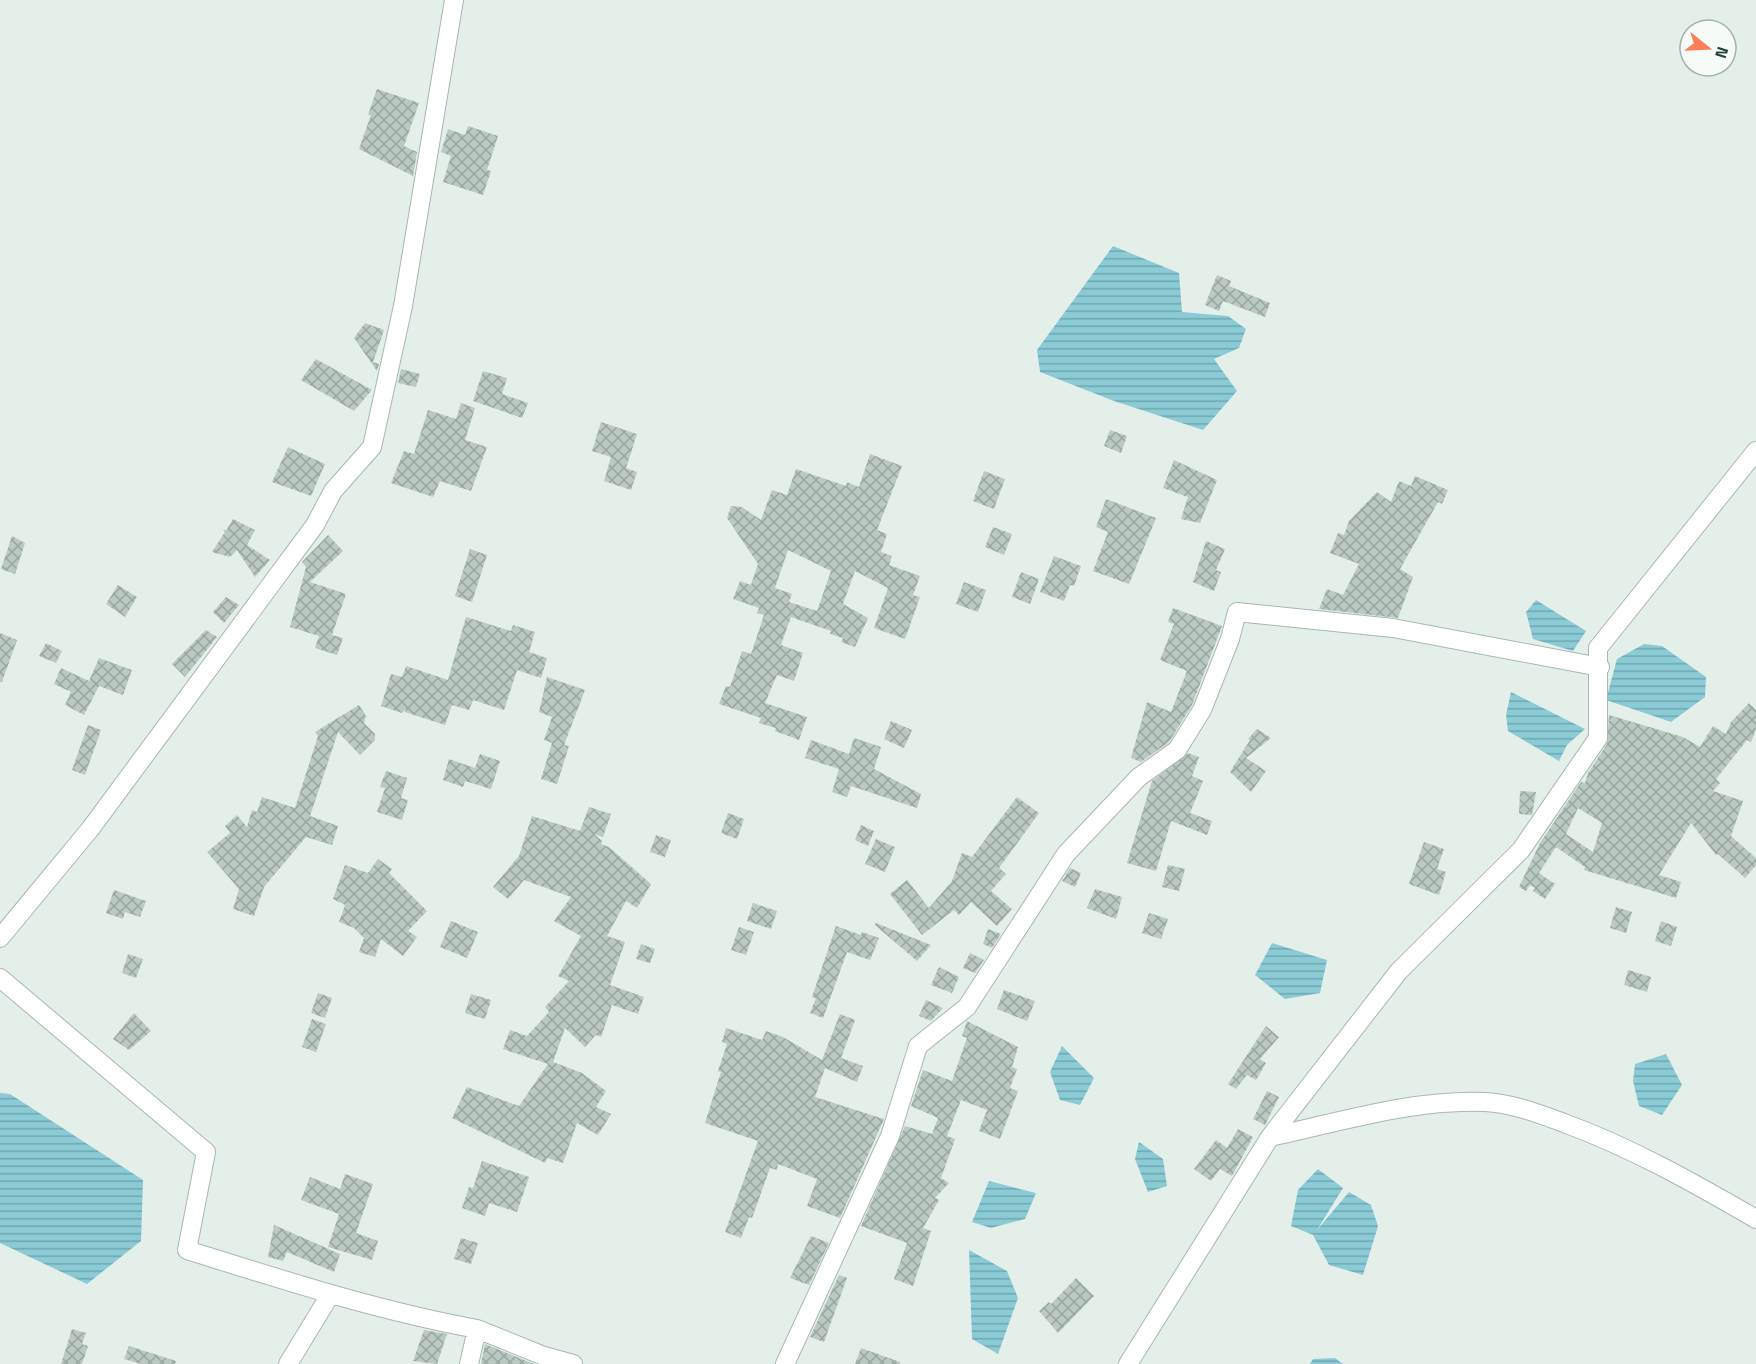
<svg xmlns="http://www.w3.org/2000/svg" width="1756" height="1364" font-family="'Titillium Web',sans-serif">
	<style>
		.water { fill: url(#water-rules) }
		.building { fill: url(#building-cross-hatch); fill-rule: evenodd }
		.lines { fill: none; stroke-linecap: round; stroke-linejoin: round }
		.minor-casing { stroke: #a7b8b1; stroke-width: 20 }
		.minor { stroke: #fff; stroke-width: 18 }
	</style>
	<defs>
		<pattern id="water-rules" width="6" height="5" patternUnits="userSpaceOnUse" patternTransform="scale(1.5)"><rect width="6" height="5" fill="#8bcbd6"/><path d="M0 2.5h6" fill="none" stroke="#71a6af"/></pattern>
		<pattern id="building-cross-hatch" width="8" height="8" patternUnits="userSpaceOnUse" patternTransform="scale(1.5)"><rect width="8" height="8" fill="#bacac3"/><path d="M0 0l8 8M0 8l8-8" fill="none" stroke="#97a69f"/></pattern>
	</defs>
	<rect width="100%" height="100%" fill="#e5efea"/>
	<path class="water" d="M1113,246L1179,273L1182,312L1228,316L1246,329L1239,348L1214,359L1237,391L1203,430L1114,401L1040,372L1037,350Z
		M1536,600L1586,631L1573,651L1533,639L1526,612Z
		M1644,644L1662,646L1706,677L1705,697L1671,722L1606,700L1617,659Z
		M1511,692L1585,729L1567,745L1559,761L1508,731L1506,715Z
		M1272,943L1327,960L1320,993L1285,999L1255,975Z
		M1062,1046L1094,1078L1080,1105L1060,1100L1050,1072Z
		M1666,1054L1682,1085L1662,1115L1639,1106L1633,1081L1635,1064Z
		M0,1093L10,1094L143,1180L141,1241L87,1284L0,1243Z
		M1139,1142L1163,1159L1167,1186L1148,1192L1135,1159Z
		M1318,1169L1343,1188L1317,1230L1349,1192L1371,1205L1378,1226L1363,1275L1329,1265L1313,1235L1291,1226L1298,1190Z
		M989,1181L1036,1193L1025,1219L991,1228L972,1222Z
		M969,1250L1007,1271L1018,1298L998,1354L972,1339Z
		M1335,1358L1343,1364H1310L1313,1359Z"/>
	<path class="building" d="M377,89L419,103L404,146L417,152L413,176L359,149L371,115H368Z
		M468,126L498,136L487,170L491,171L483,195L443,182L451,156L441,152L448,129L465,135Z
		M1217,275L1231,281L1229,286L1270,303L1265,317L1223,301L1219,311L1205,305Z
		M365,323L384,330L373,362L379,364L377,371L354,338Z
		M316,359L372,390L354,411L301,380Z
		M401,369L420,374L416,387L398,383Z
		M483,371L507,378L502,394L528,403L522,418L473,401Z
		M461,403L475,408L465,440L487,447L471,491L440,481L433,497L391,483L404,451L414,454L428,410L456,419Z
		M601,422L637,434L626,468L637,472L631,490L604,481L611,457L592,451Z
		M1110,430L1127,436L1121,453L1104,446Z
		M288,447L325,464L311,496L272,482Z
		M870,454L902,466L877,530L887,534L881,552L892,556L889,565L920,576L913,595L920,597L905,639L874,628L888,588L855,571L843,604L868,618L855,647L841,642L843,638L830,634L831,631L791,617L781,645L803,653L794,681L777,675L765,703L807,717L799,740L775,731L776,728L759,723L761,718L719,704L726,686L730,687L742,651L751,654L764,615L757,613L759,608L733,599L740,581L751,585L758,564L727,518L731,506L742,507L761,520L772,490L787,495L796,469L846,486L847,482L859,487ZM788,550L831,571L817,611L789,602L792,594L775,588Z
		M1174,460L1217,480L1200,523L1181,519L1188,497L1163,488Z
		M984,471L1005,479L994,509L973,501Z
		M1415,476L1448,490L1442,504L1438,502L1400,569L1413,577L1398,618L1319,609L1327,589L1343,595L1359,564L1330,553L1338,533L1344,535L1349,521L1377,492L1391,502L1399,481L1411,486Z
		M1106,499L1156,518L1129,584L1093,571L1108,532L1096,527Z
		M233,519L255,530L247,545L270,560L255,577L237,550L230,557L212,552L225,532L223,529L226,531Z
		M993,527L1012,534L1004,555L985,547Z
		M328,535L343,551L310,582L346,594L332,635L343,638L337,655L315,648L319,636L290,627L306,567L302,562Z
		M12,536L25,543L15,574L1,569Z
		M1206,541L1225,549L1216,570L1221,572L1214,591L1193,582Z
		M470,549L487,555L472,602L455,596Z
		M1054,556L1081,566L1074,586L1070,585L1064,601L1040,592Z
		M1021,572L1039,579L1030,604L1012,597Z
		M964,582L986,590L978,612L956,604Z
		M118,585L137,597L125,617L106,604Z
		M226,597L239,605L224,623L213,612Z
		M1173,608L1222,626L1192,705L1169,742L1141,762L1131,758L1147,702L1171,712L1187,671L1160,660L1174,624L1168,622Z
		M466,617L511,631L513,625L535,632L529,652L547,658L541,678L517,670L504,710L473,700L469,710L452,705L445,725L405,712L406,709L402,713L381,706L391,674L402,677L406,666L448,680Z
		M206,630L217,637L185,677L172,664Z
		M0,633L17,640L2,682H0Z
		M46,643L62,651L56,663L39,656Z
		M99,658L132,670L123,695L99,686L84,715L65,705L71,692L54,684L61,668L89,681Z
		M547,677L585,690L564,745L569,746L557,784L541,779L552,743L544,740L552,717L539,712Z
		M1749,703L1756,710V729L1751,742L1747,740L1716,779L1720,783L1713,791L1743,801L1731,836L1756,858V865L1745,878L1718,854L1716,855L1691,823L1659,875L1681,882L1676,898L1584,870L1585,867L1556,847L1539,873L1555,884L1545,899L1533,891L1535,888L1530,885L1526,891L1519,887L1540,843L1581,782L1585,783L1588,773L1607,744L1609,715L1683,737L1700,747L1713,726L1726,734L1731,722ZM1578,808L1602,823L1593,852L1566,834Z
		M359,705L366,716L364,723L375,734V740L360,755L338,732L310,816L338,826L332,845L306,837L264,887L254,916L233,909L239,889L207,852L230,833L225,826L237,815L247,827L252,810L257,812L262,797L295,808L318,736L315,732Z
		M891,721L912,730L904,748L884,739Z
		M88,725L101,730L85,775L72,770Z
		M1257,729L1271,738L1246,758L1266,771L1251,792L1230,772L1250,740L1248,739Z
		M854,738L881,747L874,769L921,794L917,808L851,786L847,797L832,792L839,769L805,758L811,740L849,754Z
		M1188,753L1199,757L1192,776L1203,781L1190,813L1212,821L1207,835L1171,821L1156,871L1127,863L1152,781Z
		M480,754L500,761L491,789L465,781L463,787L443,780L449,759L475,768Z
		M386,771L407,778L401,798L408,800L402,820L377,812L385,788L380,787Z
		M1520,791L1536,792L1532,815L1519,814Z
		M1017,797L1039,813L999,868L1006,874L991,891L1012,909L997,926L971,902L959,915L954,910L922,935L890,894L907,880L929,908L952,881L962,853L972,857Z
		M589,807L611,814L603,837L594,834L602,841L601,844L609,847L651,884L637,908L626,901L607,936L625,942L610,985L644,997L638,1014L612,1005L601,1037L596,1035L585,1047L565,1028L553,1062L582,1073L606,1091L596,1107L611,1114L598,1135L577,1123L563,1163L547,1158L545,1163L452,1118L467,1087L519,1106L548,1064L503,1049L510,1030L527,1036L549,1012L545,1007L569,981L558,976L581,936L554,921L571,897L524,880L508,899L493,887L519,856L532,816L580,831Z
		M728,813L744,819L737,839L721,833Z
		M861,825L874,831L868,846L855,840Z
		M656,835L671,840L665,857L650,852Z
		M876,839L895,847L885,872L865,864Z
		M1424,842L1444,849L1437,869L1446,872L1439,895L1409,884Z
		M378,859L392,869L389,873L427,911L408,931L417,937L403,956L381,939L375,957L359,952L364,938L354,928L339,922L345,905L333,899L345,865L368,873Z
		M1168,865L1185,869L1179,891L1162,887Z
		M1070,868L1081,873L1075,887L1062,881Z
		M1095,889L1122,897L1116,919L1087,908Z
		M114,890L146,901L140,917L125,912L123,919L106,913Z
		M753,903L777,911L771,929L747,921Z
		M1616,907L1632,912L1626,933L1610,928Z
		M1149,913L1168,919L1161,939L1142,933Z
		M451,921L478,932L467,958L440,947Z
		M1661,921L1677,927L1671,946L1655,941Z
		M876,923L931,945L917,961L875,925Z
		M836,926L861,935L862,932L879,938L870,960L847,952L823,1018L810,1013L816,998L812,997Z
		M739,927L754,932L746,955L731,950Z
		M988,929L1001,934L992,948L983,944Z
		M641,944L655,949L650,963L636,959Z
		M970,953L984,960L975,973L963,968Z
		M128,954L143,959L136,978L122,973Z
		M939,967L959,977L952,993L931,985Z
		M1628,970L1651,977L1647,992L1624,985Z
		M1004,990L1035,1001L1027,1021L997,1009Z
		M318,993L332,998L325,1018L311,1013Z
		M471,994L491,1000L485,1019L465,1013Z
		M926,1000L943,1008L931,1021L919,1016Z
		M134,1013L151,1031L129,1050L113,1039Z
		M840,1014L855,1020L841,1058L863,1066L857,1082L825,1068L815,1097L884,1119L840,1218L807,1206L817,1179L778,1164L777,1170L770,1168L752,1218L749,1217L741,1238L725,1232L758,1141L705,1123L721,1072L718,1071L727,1044L722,1042L726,1028L762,1040L766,1031L783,1037L822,1060Z
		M312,1019L326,1024L316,1052L302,1047Z
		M967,1021L1018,1047L1012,1067L1017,1069L1010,1088L1018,1091L1000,1139L979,1131L987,1110L961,1100L947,1136L955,1139L941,1178L949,1183L935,1198L939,1200L923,1228L931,1231L913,1286L894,1279L907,1243L861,1226L905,1126L932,1134L938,1118L911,1106L923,1070L952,1081L967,1038L962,1036Z
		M1266,1026L1279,1037L1260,1059L1266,1063L1256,1080L1247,1075L1236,1089L1228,1084Z
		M1267,1091L1279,1097L1265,1125L1253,1119Z
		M1238,1129L1253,1137L1232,1176L1220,1169L1211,1181L1194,1169L1216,1140L1227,1148Z
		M482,1161L529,1177L517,1212L489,1203L485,1216L462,1208L469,1187L473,1188Z
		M345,1174L373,1184L356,1233L378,1241L372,1260L328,1247L339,1214L301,1200L310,1177L340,1189Z
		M274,1225L340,1254L334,1272L287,1252L283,1261L268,1257Z
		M811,1236L829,1243L809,1285L790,1278Z
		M461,1238L478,1243L471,1264L454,1259Z
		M839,1275L847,1278L824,1342L810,1337Z
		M1076,1278L1094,1296L1058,1333L1039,1311L1049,1302L1051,1304Z
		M72,1329L86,1333L82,1344L88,1346L82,1364H61Z
		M424,1330L447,1334L437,1364L413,1361Z
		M485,1344L534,1364H481Z
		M129,1346L176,1361L175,1364H141L124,1359Z
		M861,1348L900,1362V1364H855Z"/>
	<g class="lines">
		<defs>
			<path id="minor" d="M0,938L91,828L315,525L333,491L372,447L403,306L454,0
				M0,978L206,1152L187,1250C283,1280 378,1311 477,1329
				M1270,1137L1399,971L1521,850L1598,738V648L1756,451
				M288,1364L330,1295
				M469,1364L477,1329L544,1356L573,1364
				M785,1364L890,1136L918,1046L967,1007L1066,854L1139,777L1177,750L1202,710L1230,639L1237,612L1393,628L1600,667
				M1128,1364L1270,1137C1340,1122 1413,1099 1485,1102C1511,1103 1540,1114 1564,1123C1632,1148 1694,1183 1756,1219"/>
		</defs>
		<use href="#minor" class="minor-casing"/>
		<use href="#minor" class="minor"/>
	</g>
	<g transform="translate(1708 48) rotate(108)"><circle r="28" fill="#f6fbf8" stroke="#a2b1ac" stroke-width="1.5"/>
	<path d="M0-4.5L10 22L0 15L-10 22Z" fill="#f97e59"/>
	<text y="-9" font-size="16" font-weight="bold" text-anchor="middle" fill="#234239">N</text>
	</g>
</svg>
